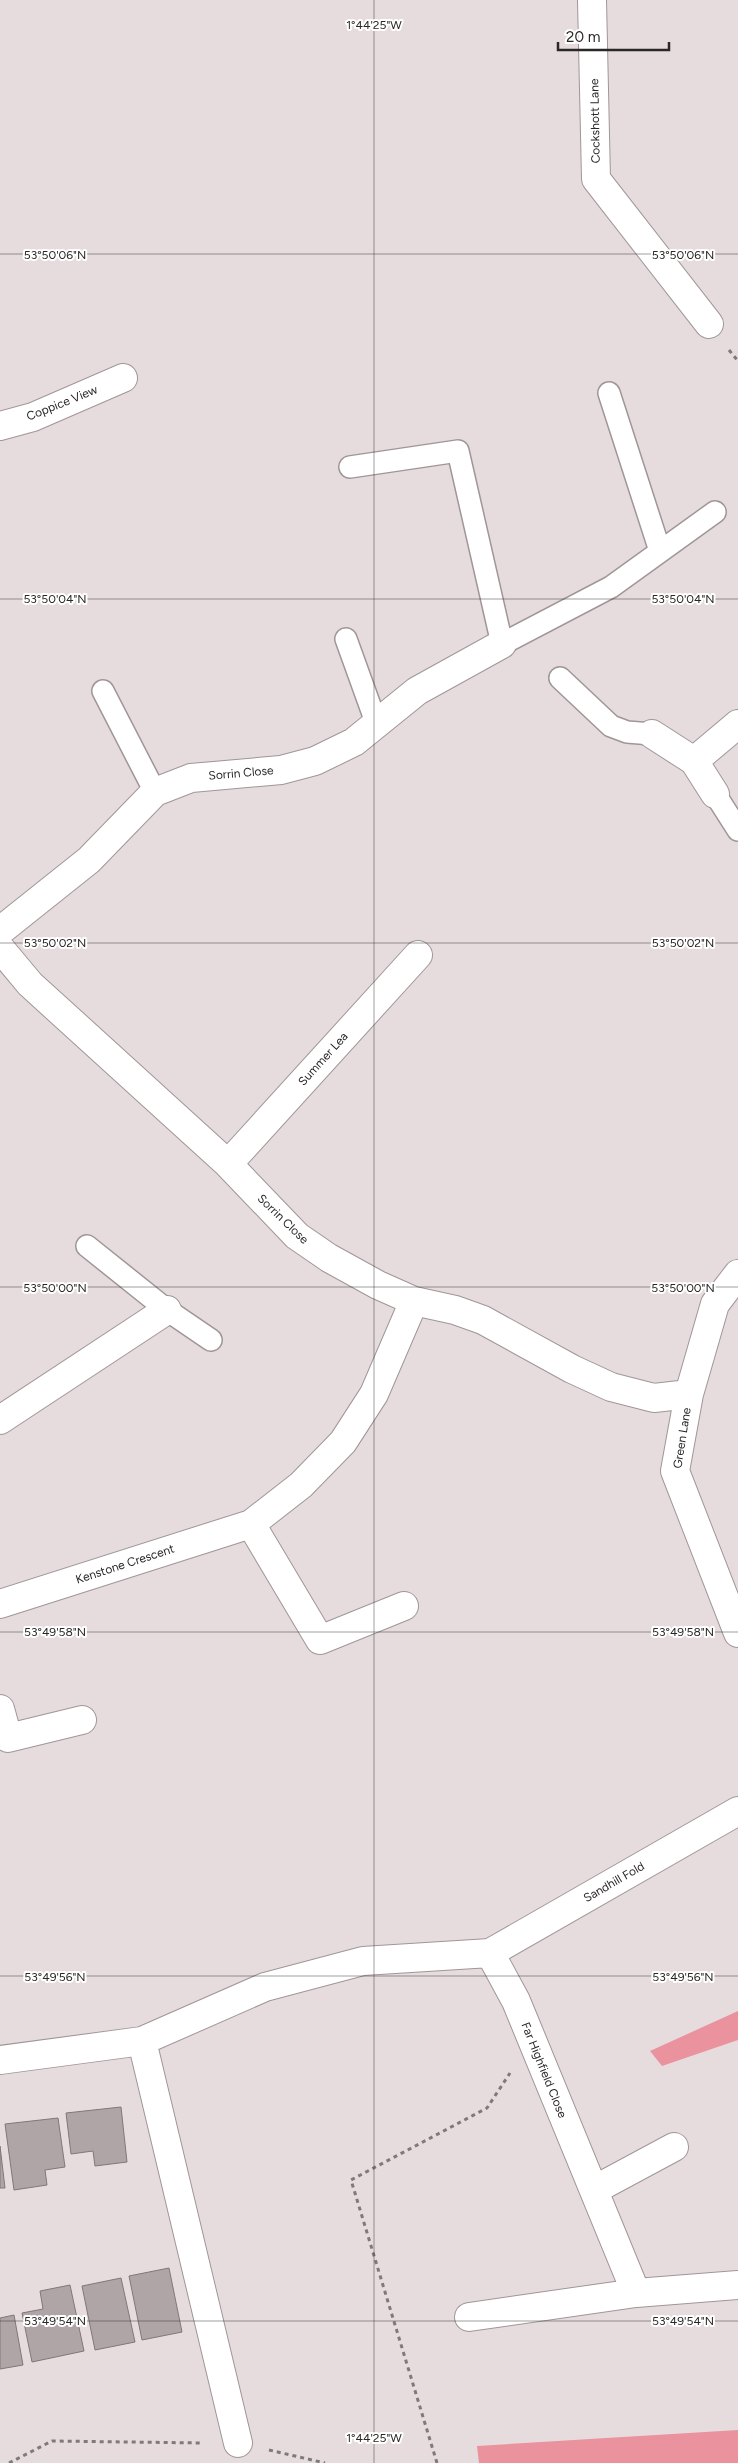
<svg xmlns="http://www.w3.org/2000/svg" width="738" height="2463" font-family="Figtree,sans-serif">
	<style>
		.forest { fill: #ea929e }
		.building { fill: #b0a5a6; stroke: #817778 }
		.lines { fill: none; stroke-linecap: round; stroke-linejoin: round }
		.lane-casing { stroke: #a09697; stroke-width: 24 }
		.street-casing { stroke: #a09697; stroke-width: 30 }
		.path { stroke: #807979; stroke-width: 3; stroke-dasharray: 4 4; stroke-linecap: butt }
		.lane { stroke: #fff; stroke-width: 21 }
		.street { stroke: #fff; stroke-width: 28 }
		.ticks { fill: none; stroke: #2b2727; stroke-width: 1; stroke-opacity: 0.45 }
		.labels { text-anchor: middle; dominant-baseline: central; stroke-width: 4; stroke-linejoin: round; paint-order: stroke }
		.street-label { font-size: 12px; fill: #2b2727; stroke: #fff }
		.ticks-label { font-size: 12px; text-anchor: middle; fill: #2b2727; stroke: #fff; stroke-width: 4; stroke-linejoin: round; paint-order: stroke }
	</style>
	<rect width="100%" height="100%" fill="#e7dcdd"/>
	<path class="forest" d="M738,2011V2040L662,2066L650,2051Z
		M738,2430V2463H479L477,2446Z"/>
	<path class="building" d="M121,2107L127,2162L95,2166L93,2151L71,2154L66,2113Z
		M58,2118L65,2167L45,2170L47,2185L14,2190L5,2124Z
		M0,2146L5,2188H0Z
		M169,2268L182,2332L142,2340L129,2276Z
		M121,2278L135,2342L95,2350L82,2286Z
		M70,2285L84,2351L32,2362L22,2313L43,2309L40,2291Z
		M14,2315L23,2365L0,2369V2318Z"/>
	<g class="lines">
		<defs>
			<path id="lane" d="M609,393L660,551
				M350,467L458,451L502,644L611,587L715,512
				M346,639L377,725
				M560,678L611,726L627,732L652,734
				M103,691L155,792
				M715,794L738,830
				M87,1246L167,1310L211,1340"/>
			<path id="street" d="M592,0L596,179L709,324
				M0,426L33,417L123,378
				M652,734L694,761
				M715,794L694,761L738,724
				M0,931L89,860L155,792L191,778L281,770L315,761L354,742L417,691L502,644
				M0,948L30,984L228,1164L297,1236L329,1258L378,1285L414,1301L455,1310L483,1320L572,1369L611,1387L654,1398L689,1394
				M228,1164L418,955
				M738,1274L715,1304L689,1394L675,1471L738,1633
				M0,1420L167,1310
				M251,1524L320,1640L404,1606
				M0,1604L251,1524L301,1485L343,1442L374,1394L414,1301
				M0,1709L8,1738L82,1720
				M142,2041L238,2443
				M0,2060L142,2041L265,1987L363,1961L490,1953L738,1811
				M594,2190L674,2147
				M636,2293L738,2285
				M469,2317L636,2293L516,2001L490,1953"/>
		</defs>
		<use href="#lane" class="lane-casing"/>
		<use href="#street" class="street-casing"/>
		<path class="path" d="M729,350L738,361
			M269,2450L325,2463
			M9,2463L52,2441L203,2443
			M437,2463L351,2180L487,2108L510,2073"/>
		<use href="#lane" class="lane"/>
		<use href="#street" class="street"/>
	</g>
	<path class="ticks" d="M374,0V2463M0,254H738M0,599H738M0,943H738M0,1287H738M0,1632H738M0,1976H738M0,2321H738"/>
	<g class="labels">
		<g class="street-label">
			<text transform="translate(595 121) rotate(-91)">Cockshott Lane</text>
			<text transform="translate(62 403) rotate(-22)">Coppice View</text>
			<text transform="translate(241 773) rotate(-5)">Sorrin Close</text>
			<text transform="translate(323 1059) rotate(-48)">Summer Lea</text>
			<text transform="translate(283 1219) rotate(44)">Sorrin Close</text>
			<text transform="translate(682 1438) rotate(-81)">Green Lane</text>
			<text transform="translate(125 1564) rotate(-18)">Kenstone Crescent</text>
			<text transform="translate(614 1882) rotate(-30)">Sandhill Fold</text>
			<text transform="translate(544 2070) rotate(68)">Far Highfield Close</text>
		</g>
	</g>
	<g class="ticks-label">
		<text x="374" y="29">1°44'25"W</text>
		<text x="55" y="259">53°50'06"N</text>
		<text x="683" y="259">53°50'06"N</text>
		<text x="55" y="603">53°50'04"N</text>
		<text x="683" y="603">53°50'04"N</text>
		<text x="55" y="947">53°50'02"N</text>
		<text x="683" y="947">53°50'02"N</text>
		<text x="55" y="1292">53°50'00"N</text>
		<text x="683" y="1292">53°50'00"N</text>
		<text x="55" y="1636">53°49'58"N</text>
		<text x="683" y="1636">53°49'58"N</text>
		<text x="55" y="1981">53°49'56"N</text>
		<text x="683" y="1981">53°49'56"N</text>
		<text x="55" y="2325">53°49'54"N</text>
		<text x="683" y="2325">53°49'54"N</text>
		<text x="374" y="2442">1°44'25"W</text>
	</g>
	<path d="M558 42v8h111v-8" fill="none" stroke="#2b2727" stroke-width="2.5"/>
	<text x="566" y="42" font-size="15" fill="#2b2727" stroke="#ffffff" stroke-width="4" paint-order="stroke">20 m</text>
</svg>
